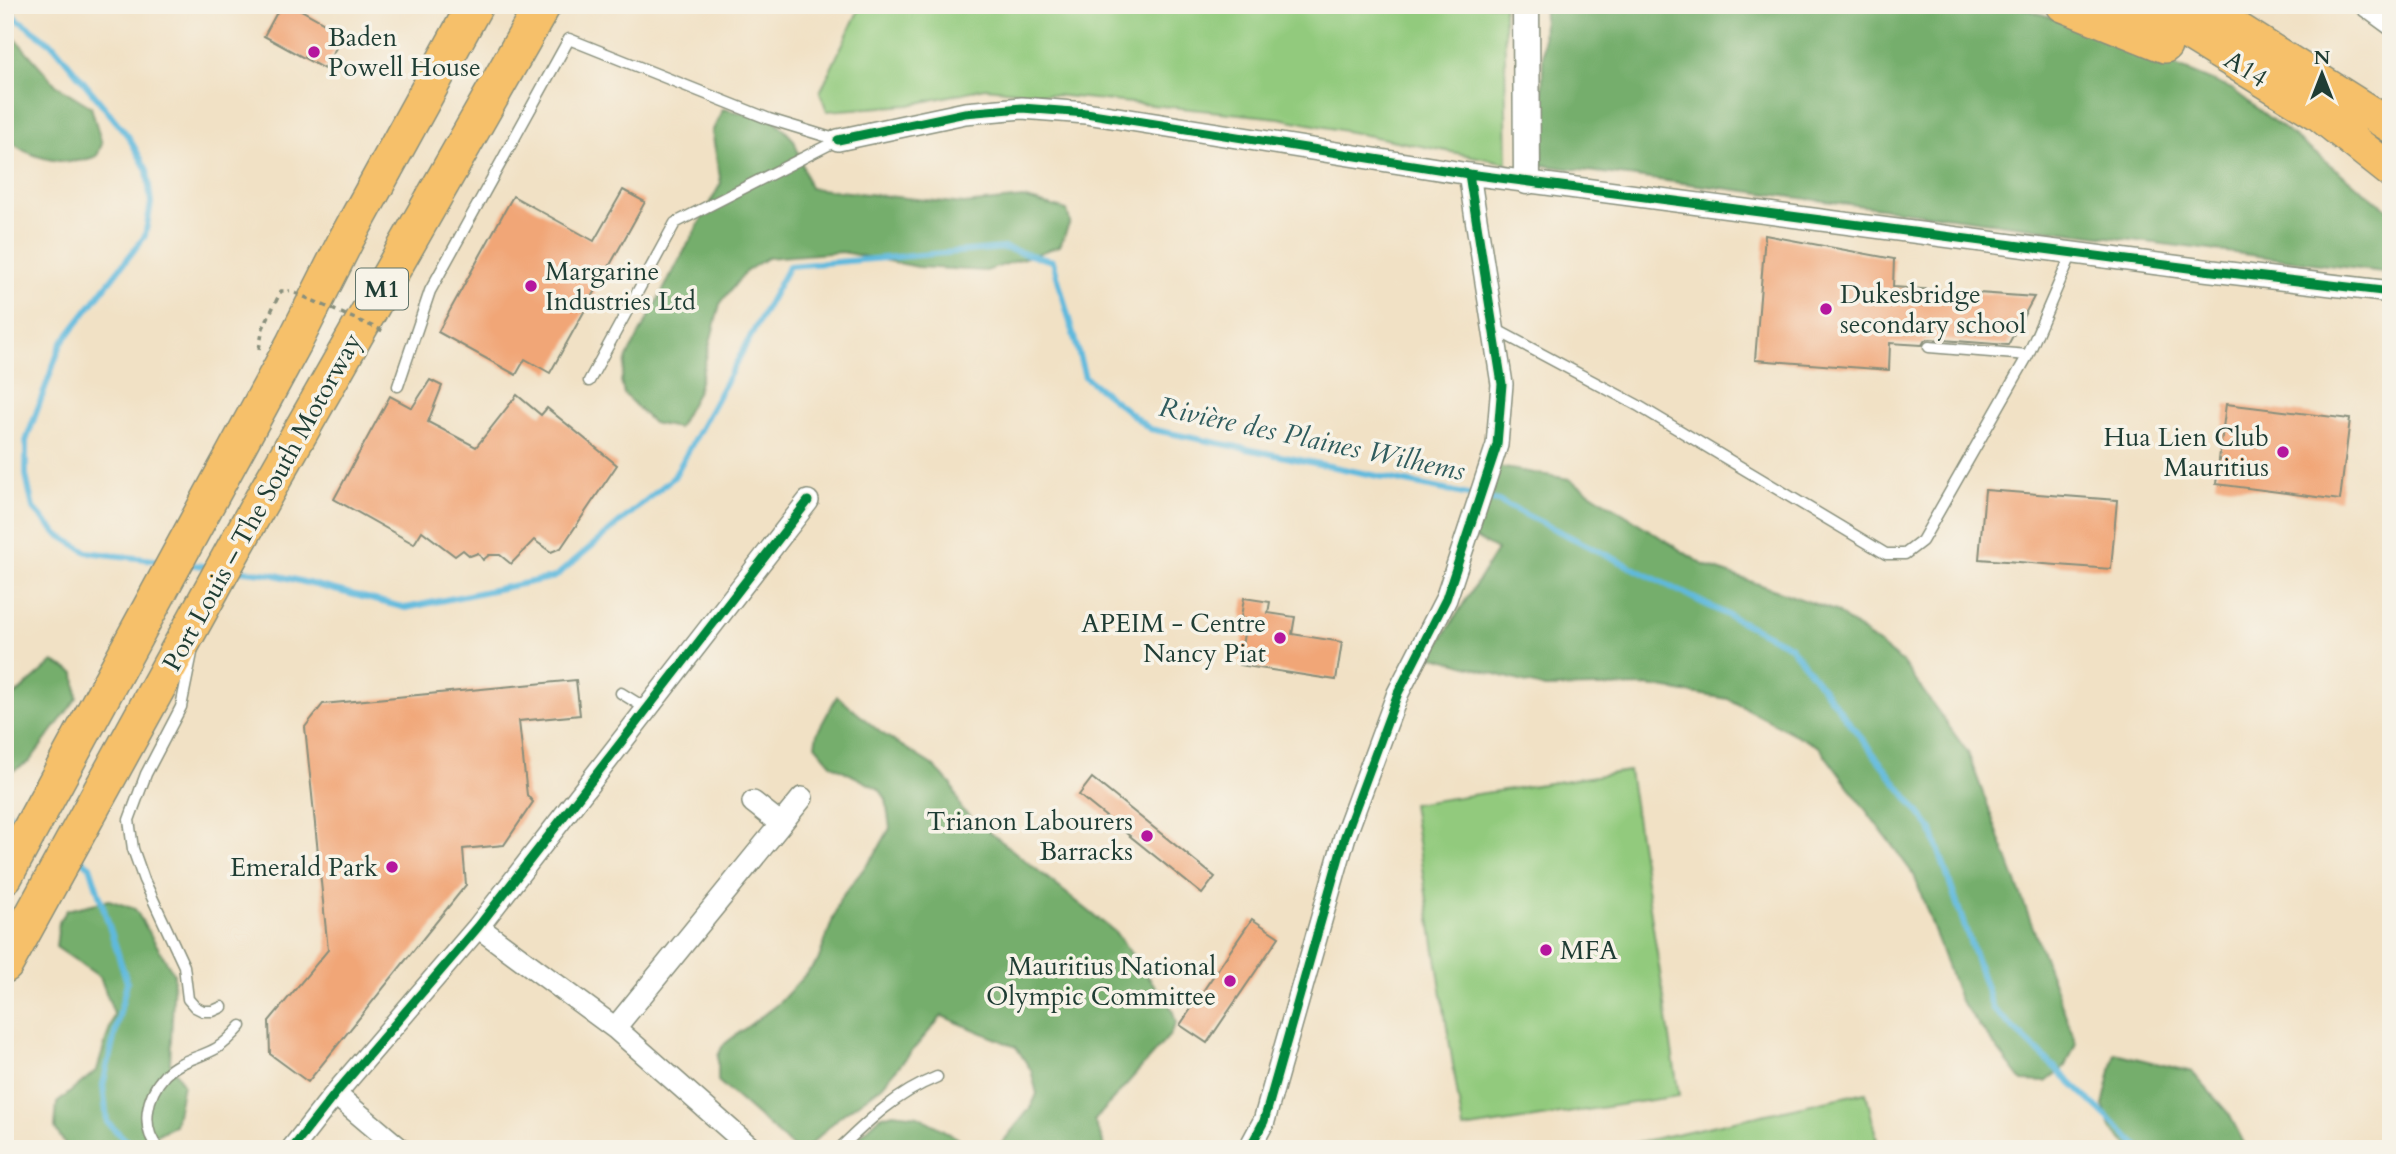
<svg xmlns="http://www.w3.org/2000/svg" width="2396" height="1154" font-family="Cardo,serif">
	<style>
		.green { fill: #92ca7d; stroke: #588458; stroke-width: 2 }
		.forest { fill: #75ae6c; stroke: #4a7650; stroke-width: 2 }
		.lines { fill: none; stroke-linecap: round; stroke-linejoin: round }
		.stream { stroke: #5fb9dd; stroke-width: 6 }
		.building { fill: #f1a677 }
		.service-casing { stroke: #888f7c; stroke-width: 13 }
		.minor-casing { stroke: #888f7c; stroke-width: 24 }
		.tertiary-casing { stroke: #888f7c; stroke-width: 29 }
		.primary-casing { stroke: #888f7c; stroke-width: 36 }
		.trunk-casing { stroke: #888f7c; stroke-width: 38 }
		.path { stroke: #888f7c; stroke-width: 3.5; stroke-dasharray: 5 5; stroke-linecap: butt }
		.service { stroke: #fff; stroke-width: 10 }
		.minor { stroke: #fff; stroke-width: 21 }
		.tertiary { stroke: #fff; stroke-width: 26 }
		.primary { stroke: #f6c06b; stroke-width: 33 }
		.trunk { stroke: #f6c06b; stroke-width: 35 }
		.path-bridge { stroke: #888f7c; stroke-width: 3.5; stroke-dasharray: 5 5; stroke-linecap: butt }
		.cycleway-casing { stroke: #f7f3e8; stroke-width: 13 }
		.cycleway { stroke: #00873e; stroke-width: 9 }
		.poi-dot { fill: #b5179e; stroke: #f7f3e8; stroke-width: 2.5 }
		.labels { text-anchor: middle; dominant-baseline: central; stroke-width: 7; stroke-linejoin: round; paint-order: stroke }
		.shield { fill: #f7f3e8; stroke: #60746a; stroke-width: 2 }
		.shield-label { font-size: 24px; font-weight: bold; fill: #1f3d34 }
		.poi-label { font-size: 26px; fill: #1f3d34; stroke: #f7f3e8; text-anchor: end }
		.street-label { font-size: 26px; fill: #1f3d34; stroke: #f7f3e8 }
		.water-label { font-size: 28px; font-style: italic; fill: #2f5c5e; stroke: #f7f3e8 }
	</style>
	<rect width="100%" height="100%" fill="#f7f3e8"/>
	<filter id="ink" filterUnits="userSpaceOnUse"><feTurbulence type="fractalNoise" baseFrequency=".0143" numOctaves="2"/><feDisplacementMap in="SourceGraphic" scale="14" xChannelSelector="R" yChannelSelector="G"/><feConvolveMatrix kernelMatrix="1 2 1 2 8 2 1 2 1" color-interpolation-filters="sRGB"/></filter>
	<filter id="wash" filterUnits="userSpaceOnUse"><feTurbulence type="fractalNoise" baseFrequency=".00686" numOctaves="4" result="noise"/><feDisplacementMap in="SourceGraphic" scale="28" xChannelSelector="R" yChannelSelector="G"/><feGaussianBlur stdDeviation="1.57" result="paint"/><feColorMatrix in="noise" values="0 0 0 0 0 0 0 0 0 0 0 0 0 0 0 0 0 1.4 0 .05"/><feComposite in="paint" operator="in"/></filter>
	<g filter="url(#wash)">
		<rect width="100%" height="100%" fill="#f1e1c5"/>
		<path class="green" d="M861,5H1504L1507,163L1279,118L985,88L909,105L827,111L820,92Z
			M1629,771L1679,1096L1463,1129L1412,804Z
			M1866,1092L1879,1149H1607Z"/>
		<path class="forest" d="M1544,5H2014L2086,29L2232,89L2391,212V273L1541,165Z
			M5,32L13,36L56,85L91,107L102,144L97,156C68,168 28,159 5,137Z
			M723,109L775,120L794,140L810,188L964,204L1023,198L1067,210L1070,222L1060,246L986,271L918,267L842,252L767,258L745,272L720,304L697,393L678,428L653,423L624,394L621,381L627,357L721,183L712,132Z
			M1493,466L1569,479L1704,565L1835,611L1903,663L1968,753L2076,1043L2066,1066L2046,1082L2022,1081L1959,999L1914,875L1819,747L1728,699L1648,686L1545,688L1431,656L1497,550L1475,538Z
			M53,662L75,673L77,698L29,762L5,775V704Z
			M837,696L880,732L932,765L952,785L962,810L1115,932L1172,1009L1176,1023L1170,1035L1094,1121L1106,1149H997L1031,1107L1037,1094L1031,1070L1016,1047L942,1016L882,1086L839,1117L806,1149H795L718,1081V1056L723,1045L779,1003L818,961L840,899L876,853L890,828L886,799L879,789L832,765L815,745L817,733Z
			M109,900L135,909L174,974L170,1063L183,1084L175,1125L137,1145L145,1149H68L55,1128L57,1103L97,1070L114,1014L100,977L56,947L59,922L67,910Z
			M2115,1053L2192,1072L2229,1114L2247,1149H2132L2112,1130L2103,1105Z
			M893,1113L918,1116L977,1149H846L880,1117Z"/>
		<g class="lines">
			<path class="stream" d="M5,10L54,46L128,136L147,170L151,203L145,236L61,344L26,441V475L33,508L57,534L87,552L162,561
				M187,564L211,567
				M235,570L272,574L406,608L555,577L674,477L789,266L1004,248L1053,261L1085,377L1150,429L1498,501L1790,646L1931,828L1993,1009L2141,1149
				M5,811L23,823
				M77,857L90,866L127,982L103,1085L107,1122L135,1149"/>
		</g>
		<g id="blocks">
			<path class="building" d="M281,5H292L344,34L324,69L264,36Z
				M623,190L645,202L550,373L525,359L516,375L438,332L513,196L594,241Z
				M1765,235L1894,259L1893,287L2034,297L2008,345L1930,339L1925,340L1922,345L1890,343L1889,370L1755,360Z
				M430,380L442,386L428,422L476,447L517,395L541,415L547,408L617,465L561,548L551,552L534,540L511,564L500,555H489L483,560L478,553L470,556L463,550L455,556L422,531L414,544L334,499L390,396L412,408Z
				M2226,404L2350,419L2340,500L2216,484Z
				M1985,490L2117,500L2111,569L1979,559Z
				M1244,598L1270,602L1268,613L1295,617L1292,634L1342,642L1336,680L1239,665L1246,621L1241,617Z
				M576,680L580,715L519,721L527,795L533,802L504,845L463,849L466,885L308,1082L270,1054L269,1021L328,950L305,727L323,704Z
				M1092,778L1215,877L1202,894L1079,795Z
				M1252,919L1279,937L1207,1043L1180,1025Z"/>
		</g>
	</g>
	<g filter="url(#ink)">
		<use href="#blocks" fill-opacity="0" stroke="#888f7c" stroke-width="2"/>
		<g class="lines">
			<defs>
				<path id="service" d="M1493,328L1637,405L1886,554H1905L1922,541L2028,355L2072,253
					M1929,347L2028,355
					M589,381L675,223L838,140
					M398,386L430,291L569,39L769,119L838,140
					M192,653L181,707L146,774L129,820L133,849L144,880L184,966L188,999L195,1007L203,1011H213L222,1007
					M621,693L647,709
					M159,1149C140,1128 146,1096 165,1075C179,1060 200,1058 217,1048C227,1042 234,1034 241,1026
					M839,1149C869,1120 897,1093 937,1077"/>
				<path id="minor" d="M2365,5L2391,24
					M838,140L965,113L1022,108L1086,113L1469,174L2204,270L2391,292
					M753,802L781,824
					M478,927L615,1028L752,1149
					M615,1028L802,798
					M335,1094L400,1149
					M292,1149L335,1094L478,927L808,501
					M1249,1149L1264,1121L1345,836L1398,693L1446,599L1497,445L1502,384L1469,174"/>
				<path id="tertiary" d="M1526,5L1527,181"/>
				<path id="primary" d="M2063,5L2165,46
					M2128,5L2187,33L2319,114L2391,171
					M2193,5L2228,23L2391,126"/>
				<path id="trunk" d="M5,876L294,343L347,238L475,5
					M5,965L235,547L543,5"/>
			</defs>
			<use href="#service" class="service-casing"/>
			<use href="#minor" class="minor-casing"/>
			<use href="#tertiary" class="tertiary-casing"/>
			<use href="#primary" class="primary-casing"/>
			<use href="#trunk" class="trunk-casing"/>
			<path class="path" d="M259,349L263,328L281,291H290"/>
			<use href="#service" class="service"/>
			<use href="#minor" class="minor"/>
			<use href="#tertiary" class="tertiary"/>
			<use href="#primary" class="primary"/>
			<use href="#trunk" class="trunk"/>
			<path class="path-bridge" d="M295,293L383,331"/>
			<defs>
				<path id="cycleway" d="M838,140L965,113L1022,108L1086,113L1469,174L2204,270L2391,292
					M292,1149L335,1094L478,927L808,501
					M1249,1149L1264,1121L1345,836L1398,693L1446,599L1497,445L1502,384L1469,174"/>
			</defs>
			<use href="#cycleway" class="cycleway-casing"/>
			<use href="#cycleway" class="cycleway"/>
		</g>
	</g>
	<g class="poi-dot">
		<circle cx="314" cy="52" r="7"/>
		<circle cx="531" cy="286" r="7"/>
		<circle cx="1826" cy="309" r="7"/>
		<circle cx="2283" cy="452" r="7"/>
		<circle cx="1280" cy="638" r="7"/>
		<circle cx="1147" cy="836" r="7"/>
		<circle cx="392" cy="867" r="7"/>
		<circle cx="1546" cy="950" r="7"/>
		<circle cx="1230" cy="981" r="7"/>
	</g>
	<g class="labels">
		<rect class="shield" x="356" y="268.5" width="52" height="41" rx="5"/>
		<g class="shield-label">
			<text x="382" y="289">M1</text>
		</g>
		<g class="poi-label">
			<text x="328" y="37" text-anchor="start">Baden<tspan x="328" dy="30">Powell House</tspan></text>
			<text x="545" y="271" text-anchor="start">Margarine<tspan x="545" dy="30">Industries Ltd</tspan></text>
			<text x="1840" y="294" text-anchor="start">Dukesbridge<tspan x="1840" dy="30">secondary school</tspan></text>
			<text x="2269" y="437">Hua Lien Club<tspan x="2269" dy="30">Mauritius</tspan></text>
			<text x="1266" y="623">APEIM - Centre<tspan x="1266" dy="30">Nancy Piat</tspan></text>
			<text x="1133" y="821">Trianon Labourers<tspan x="1133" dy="30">Barracks</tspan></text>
			<text x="378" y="867">Emerald Park</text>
			<text x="1560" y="950" text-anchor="start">MFA</text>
			<text x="1216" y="966">Mauritius National<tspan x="1216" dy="30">Olympic Committee</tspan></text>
		</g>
		<g class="street-label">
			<text transform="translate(2246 69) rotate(32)">A14</text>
			<text transform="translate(262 502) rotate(-61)">Port Louis – The South Motorway</text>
		</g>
		<g class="water-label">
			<text transform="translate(1312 439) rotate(12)">Rivière des Plaines Wilhems</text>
		</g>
	</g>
	<rect width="2396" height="1154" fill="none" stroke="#f7f3e8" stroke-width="28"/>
	<g transform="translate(2322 74)" stroke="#f7f3e8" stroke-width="5" paint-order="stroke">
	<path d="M0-5L12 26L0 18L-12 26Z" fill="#1f3d34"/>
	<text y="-10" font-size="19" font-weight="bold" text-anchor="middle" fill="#1f3d34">N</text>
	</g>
</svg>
